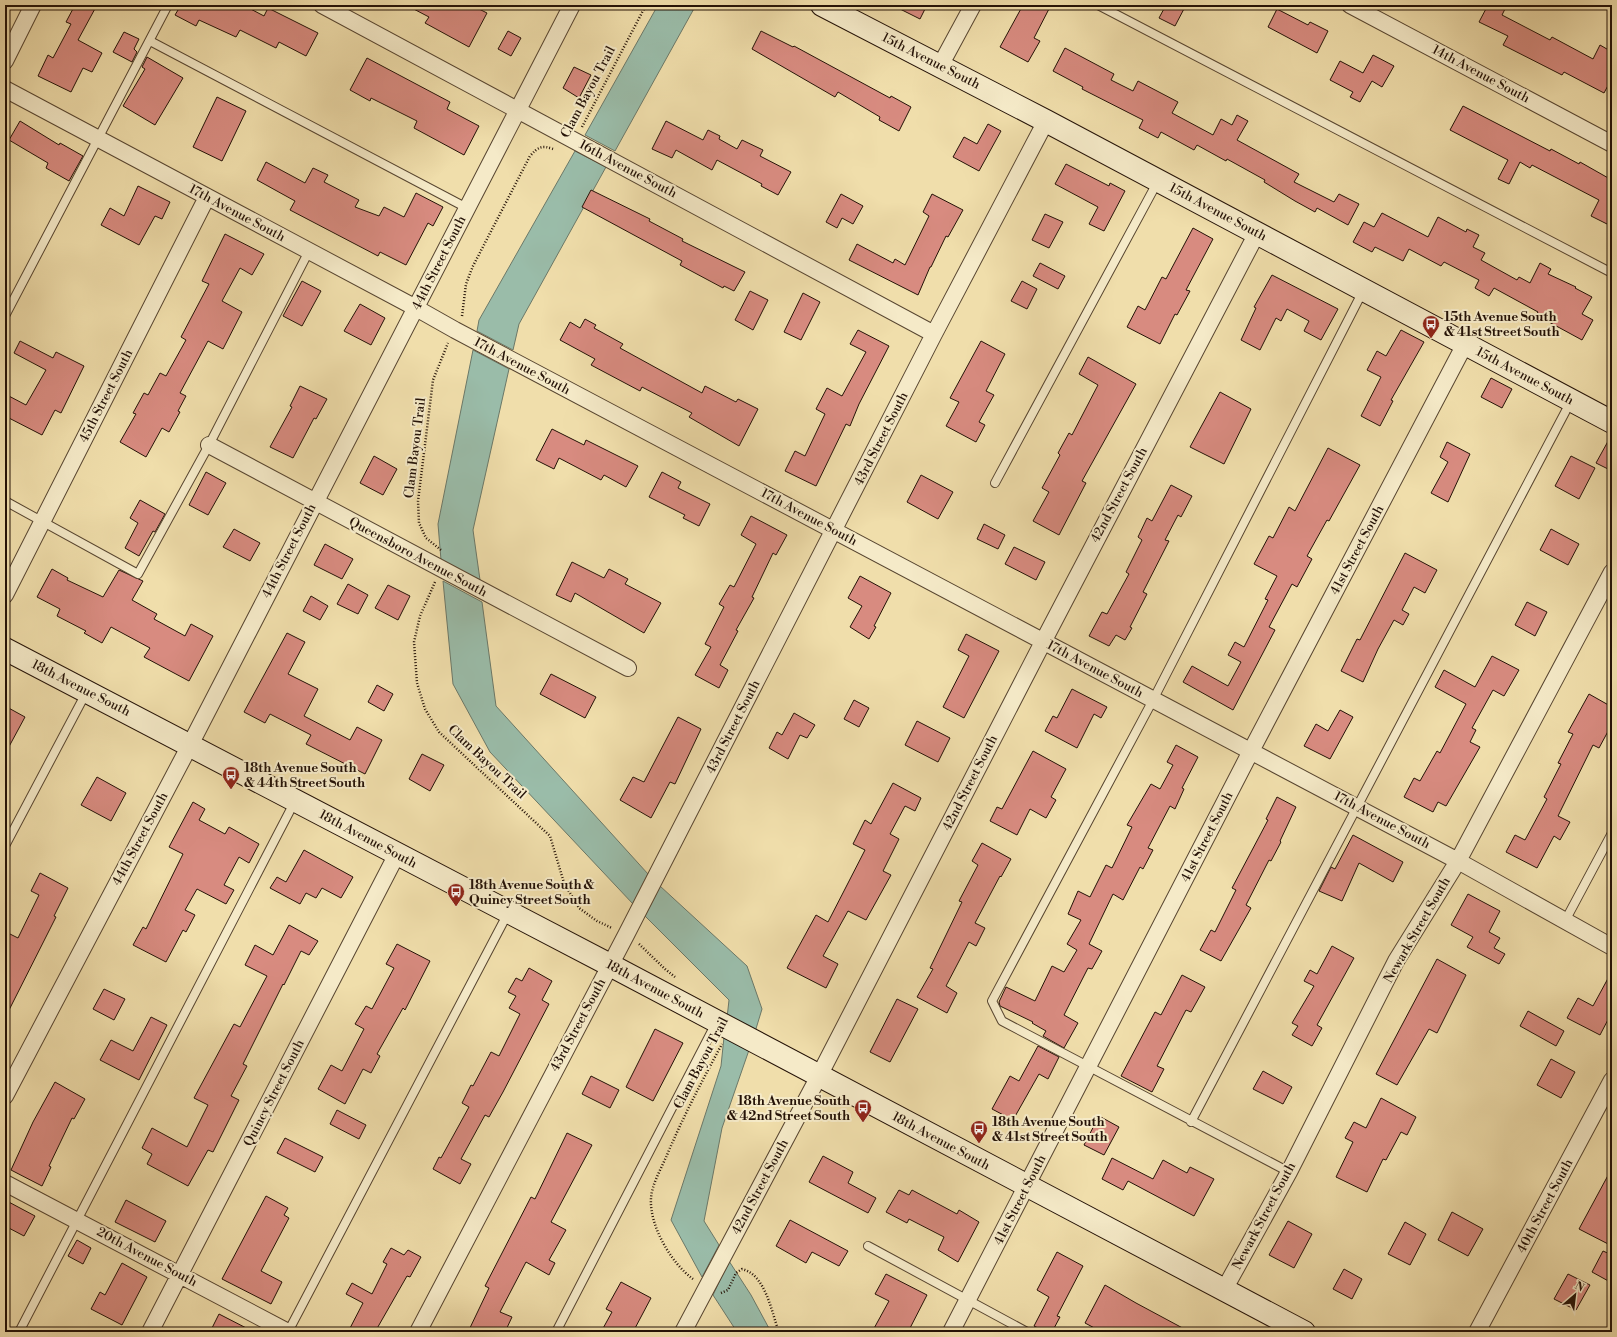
<svg xmlns="http://www.w3.org/2000/svg" width="1617" height="1337" font-family="'Libre Bodoni',serif">
	<style>
		.water { fill: #9abca9; stroke: #6b7868 }
		.building { fill: #d88b80; stroke: #241207 }
		.lines { fill: none; stroke-linecap: round; stroke-linejoin: round }
		.lane-casing { stroke: #574530; stroke-width: 10 }
		.street-casing { stroke: #574530; stroke-width: 18 }
		.secondary-casing { stroke: #241207; stroke-width: 24 }
		.path { stroke: #241207; stroke-width: 2.5; stroke-dasharray: 1 2; stroke-linecap: butt }
		.lane { stroke: #f5eac8; stroke-width: 8 }
		.street { stroke: #f5eac8; stroke-width: 16 }
		.secondary { stroke: #f5eac8; stroke-width: 22 }
		.labels { text-anchor: middle; dominant-baseline: central; stroke-width: 4; stroke-linejoin: round; paint-order: stroke }
		.street-label { font-size: 13px; fill: #241207; stroke: #f5eac8 }
		.poi-label { font-size: 13px; font-weight: bold; fill: #241207; stroke: #f5eac8; text-anchor: start }
	</style>
	<rect width="100%" height="100%" fill="#f0deab"/>
	<filter id="stains"><feTurbulence type="fractalNoise" baseFrequency=".005" numOctaves="4"/><feColorMatrix values="0 0 0 0 .2 0 0 0 0 .09 0 0 0 0 .02 0 0 0 .5 -.17"/></filter>
	<radialGradient id="worn" r=".72"><stop offset=".6" stop-color="#630" stop-opacity="0"/><stop offset="1" stop-color="#630" stop-opacity=".3"/></radialGradient>
	<path class="water" d="M658,5H696L615,151L585,135Z
		M575,151L606,167L519,324L513,350L477,331L479,320Z
		M473,350L509,369L473,530L480,580L441,560L438,524Z
		M443,581L482,602L496,706L648,874L633,904L490,752L453,684Z
		M660,886L747,966L762,1009L755,1032L727,1018L729,1000L645,916Z
		M724,1037L749,1050L722,1128L704,1221L719,1245L702,1277L671,1220L721,1066Z
		M729,1261L751,1295L771,1332H737L713,1295Z"/>
	<path class="building" d="M75,5H97L78,40L102,53L92,72L83,68L71,92L38,76L48,55L53,58L71,24L66,22Z
		M181,5H243L264,16L268,8L318,33L306,56L279,42L276,48L240,30L236,37L199,20L196,26L175,15Z
		M406,5H471L487,13L469,47L425,23L429,17Z
		M892,5H927L920,19Z
		M1023,5H1051L1034,38L1040,41L1028,62L1000,47Z
		M1166,5H1186L1175,26L1159,18Z
		M1488,5H1507L1502,15L1550,40L1552,37L1593,59L1600,45L1612,52V78L1604,93L1564,72L1562,75L1503,45L1508,36L1479,22Z
		M1277,9L1308,25L1310,22L1328,31L1317,53L1268,27Z
		M508,31L521,38L511,56L498,49Z
		M761,31L793,47L794,46L890,98L891,96L911,107L899,131L879,120L880,117L838,92L835,97L752,49Z
		M124,32L139,39L134,49L137,52L132,62L113,52Z
		M1065,48L1114,74L1111,80L1133,91L1138,81L1178,102L1172,113L1213,135L1221,119L1232,125L1237,115L1248,121L1237,140L1299,174L1294,182L1334,202L1339,194L1359,204L1348,225L1317,208L1315,212L1295,201L1264,182L1265,180L1227,159L1226,161L1197,145L1194,150L1161,132L1158,138L1139,128L1143,120L1082,89L1083,87L1053,71Z
		M1373,55L1394,66L1382,87L1372,81L1360,102L1350,97L1353,92L1330,80L1340,61L1363,73Z
		M147,57L183,78L155,125L123,106L145,69L142,67Z
		M367,58L450,102L447,109L479,126L464,155L414,128L417,121L371,98L370,101L350,90Z
		M574,67L591,75L579,98L563,88Z
		M217,97L246,111L222,161L193,147Z
		M1463,106L1550,151L1551,149L1579,164L1580,162L1610,179L1612,175V213L1607,224L1591,216L1599,200L1532,165L1530,168L1520,162L1509,184L1498,179L1508,160L1450,130Z
		M20,121L59,145L60,143L83,156L69,181L46,168L48,163L9,140Z
		M666,121L703,140L708,130L720,136L719,139L737,149L742,140L763,150L760,156L791,172L778,195L761,186L762,184L717,160L712,170L676,150L672,158L652,149Z
		M988,124L1001,131L979,171L953,157L964,137L977,144Z
		M266,162L305,183L313,168L328,175L324,182L359,200L355,207L379,216L384,207L404,217L416,193L443,207L433,226L428,223L406,265L380,252L378,256L290,210L295,201L257,180Z
		M1066,164L1109,186L1110,183L1125,191L1104,231L1089,224L1098,207L1055,184Z
		M138,186L170,202L162,219L155,216L139,245L101,225L110,208L124,216Z
		M591,190L650,219L649,221L683,239L682,241L745,272L734,291L724,286L723,288L680,265L682,261L582,207Z
		M841,194L863,206L853,224L842,218L837,228L826,222Z
		M932,194L963,210L948,237L946,236L931,267H930L918,295L849,260L857,244L893,263L895,259L905,265L929,216L923,212Z
		M1382,213L1428,237L1438,217L1466,232L1467,229L1479,235L1473,247L1485,253L1481,260L1517,280L1519,277L1530,283L1540,263L1551,269L1548,274L1576,287L1575,288L1592,297L1582,314L1593,320L1582,340L1536,315L1538,312L1494,288L1489,296L1475,288L1479,280L1444,262L1441,266L1409,249L1403,261L1375,247L1372,252L1353,242L1364,222L1374,227Z
		M1045,214L1063,222L1049,248L1032,240Z
		M1193,228L1213,239L1186,290L1190,291L1177,315L1175,314L1160,344L1127,327L1138,306L1145,310L1162,277L1166,279Z
		M225,234L264,254L252,275L240,268L222,301L242,312L223,349L208,341L180,393L186,396L178,411L180,412L169,432L162,428L146,457L120,442L136,414L133,413L144,393L148,395L160,373L166,376L186,340L181,337L209,284L202,281Z
		M1040,263L1065,276L1058,289L1033,276Z
		M1272,275L1338,309L1321,340L1304,331L1309,321L1287,309L1281,321L1276,318L1260,350L1241,340L1256,308L1254,307Z
		M302,281L321,291L302,326L283,316Z
		M1022,281L1037,289L1027,309L1011,301Z
		M750,291L768,300L753,330L735,320Z
		M803,293L820,302L801,340L784,332Z
		M360,304L385,318L371,345L344,331Z
		M585,319L596,325L594,328L623,344L620,348L702,393L705,386L736,402L738,399L758,409L739,446L689,417L692,413L642,387L640,391L591,365L595,359L560,340L570,322L580,328Z
		M858,330L889,346L859,404L850,426L846,424L816,486L785,471L795,451L805,456L825,414L816,409L827,388L842,396L866,352L850,344Z
		M1401,330L1424,342L1391,400L1393,401L1380,426L1361,416L1381,377L1367,370L1377,351L1386,356Z
		M20,341L53,358L56,352L84,366L61,413L55,410L42,435L5,416V394L26,405L46,370L14,353Z
		M981,341L1005,354L986,391L994,395L979,422L985,425L976,442L946,426L959,402L950,398Z
		M1088,357L1136,384L1082,481L1086,483L1059,535L1033,521L1049,492L1042,488L1060,455L1058,453L1069,433L1072,435L1098,385L1079,374Z
		M1491,378L1512,389L1502,408L1481,397Z
		M300,386L327,399L316,419L314,418L293,458L270,447L292,407L290,406Z
		M1220,392L1251,409L1224,464L1190,447Z
		M552,429L584,445L586,440L638,466L626,487L604,475L601,480L559,458L554,469L536,460Z
		M1612,434V471L1596,463Z
		M1447,442L1470,454L1448,502L1431,493L1448,462L1440,457Z
		M1328,448L1360,465L1329,521L1327,520L1307,556L1312,559L1297,587L1292,584L1269,627L1275,630L1233,710L1183,682L1192,666L1228,686L1241,662L1228,655L1235,642L1244,647L1268,600L1265,599L1277,576L1254,564L1269,536L1273,538L1289,507L1295,511Z
		M374,456L397,469L383,495L360,483Z
		M1571,456L1595,468L1579,499L1555,486Z
		M206,472L226,483L208,515L189,505Z
		M662,472L681,482L678,488L710,504L699,526L683,518L685,515L649,497Z
		M921,475L953,492L938,519L907,502Z
		M1171,485L1192,496L1181,517L1178,515L1165,540L1169,541L1143,592L1147,594L1130,627L1132,628L1125,640L1116,635L1109,646L1089,636L1102,612L1107,614L1129,574L1126,572L1142,540L1138,537L1147,518L1152,521Z
		M140,500L165,514L155,532L153,531L139,556L125,548L138,523L130,518Z
		M751,516L787,535L776,555L773,553L752,597L754,598L736,630L738,631L720,665L728,670L719,688L695,675L711,647L705,644L724,607L719,604L730,585L734,587L756,544L741,535Z
		M984,524L1005,535L998,549L977,539Z
		M234,529L260,543L250,561L223,547Z
		M1551,529L1579,544L1568,565L1540,550Z
		M325,544L353,559L342,579L314,565Z
		M1014,547L1045,562L1036,580L1005,564Z
		M1405,553L1437,570L1425,593L1414,587L1402,610L1409,614L1403,625L1394,620L1378,649L1363,682L1341,671L1357,639L1360,640Z
		M572,562L604,578L609,569L628,579L625,584L661,603L644,633L575,593L571,602L556,595Z
		M52,569L68,578L67,580L103,597L119,570L143,581L132,600L157,614L154,619L185,636L191,624L213,636L189,681L144,657L150,648L111,627L102,643L84,633L86,631L57,616L60,609L37,597Z
		M860,576L891,593L874,626L876,627L869,639L850,627L862,606L848,598Z
		M348,584L368,595L358,614L337,604Z
		M388,585L410,596L398,620L375,608Z
		M311,596L328,606L320,620L303,611Z
		M1527,602L1547,612L1535,636L1515,625Z
		M287,633L305,642L288,674L318,689L304,716L350,740L357,727L382,740L365,774L306,744L311,735L270,714L265,723L244,712Z
		M966,634L999,651L964,718L943,707L969,656L958,650Z
		M1492,656L1519,670L1504,696L1493,690L1472,728L1476,730L1470,742L1480,747L1446,806L1438,802L1433,812L1404,797L1414,778L1420,781L1437,751L1440,753L1466,704L1435,687L1444,670L1475,687Z
		M551,674L596,697L585,718L540,694Z
		M377,685L393,694L384,711L368,702Z
		M1072,689L1107,707L1101,718L1094,714L1077,748L1045,731L1053,716L1057,718Z
		M1589,694L1612,707V724L1599,748L1593,745L1558,816L1570,822L1560,840L1554,836L1537,868L1506,852L1515,835L1525,840L1547,799L1544,797L1561,764L1558,763L1573,734L1568,732Z
		M854,700L869,708L859,727L844,719Z
		M5,706L25,717L5,754Z
		M1340,710L1353,717L1330,759L1304,746L1316,724L1328,731Z
		M794,713L815,725L807,738L800,735L788,759L769,748L777,732L782,735Z
		M678,717L701,729L675,784L670,782L651,818L620,800L633,777L644,782Z
		M917,721L950,738L938,762L905,745Z
		M1176,745L1198,757L1182,788L1184,789L1175,809L1170,806L1148,848L1153,850L1143,869L1140,867L1123,900L1113,894L1089,944L1102,951L1092,969L1088,968L1064,1015L1078,1023L1064,1048L1043,1036L1046,1031L1032,1023L1033,1022L1000,1006L999,1002L1006,987L1035,1001L1052,966L1064,972L1077,950L1067,944L1081,920L1068,914L1078,891L1090,897L1106,865L1112,868L1132,827L1127,825L1151,784L1160,789L1173,765L1167,762Z
		M1033,751L1066,769L1051,797L1056,800L1046,818L1030,809L1017,835L990,821L997,807L1002,809Z
		M422,754L444,765L430,791L409,779Z
		M97,777L126,793L111,821L81,805Z
		M893,783L921,798L915,811L905,806L890,834L899,839L883,871L891,875L866,920L848,911L823,956L838,964L826,988L787,968L816,915L828,922L865,850L853,844L865,820L871,824Z
		M1277,797L1296,807L1280,841L1281,842L1271,861L1269,860L1246,905L1251,908L1221,961L1200,950L1211,930L1215,932L1236,890L1232,888L1268,820L1266,819Z
		M193,802L205,809L199,820L225,834L229,827L259,844L249,863L239,857L224,885L234,890L226,904L197,889L185,910L195,915L186,932L183,930L166,962L133,945L143,927L146,929L183,854L169,847Z
		M1353,835L1403,862L1393,882L1359,863L1342,901L1319,891L1331,867L1335,869Z
		M982,843L1011,859L1001,877L1000,876L975,923L985,928L976,946L969,942L946,986L957,993L947,1013L917,997L933,969L930,968L962,902L959,901L978,865L972,861Z
		M304,850L353,877L341,898L322,888L316,898L306,893L300,904L270,888L277,877L286,882Z
		M40,873L68,888L54,916L56,917L5,1018V944L10,934L18,938L39,895L31,891Z
		M1468,894L1500,911L1489,932L1500,938L1494,948L1505,954L1499,964L1467,947L1473,937L1451,925Z
		M289,925L318,941L309,955L301,951L284,985L283,984L243,1064L247,1066L231,1096L239,1100L213,1152L208,1150L188,1186L147,1164L152,1154L142,1148L152,1128L187,1147L208,1105L194,1098L234,1024L240,1027L267,976L245,965L255,945L273,955Z
		M397,944L430,961L405,1010L403,1008L377,1054L380,1056L371,1073L363,1069L345,1104L318,1089L331,1065L342,1071L364,1029L355,1024L366,1006L372,1009L394,968L386,964Z
		M1332,946L1354,958L1317,1025L1322,1028L1312,1046L1292,1035L1298,1026L1292,1023L1314,986L1304,981L1310,970L1317,974Z
		M1437,959L1466,975L1437,1033L1429,1029L1397,1085L1376,1074Z
		M529,968L552,981L542,1000L549,1004L503,1092L489,1117L485,1115L461,1159L471,1164L460,1184L433,1169L439,1157L441,1158L469,1107L462,1103L471,1085L473,1086L491,1052L499,1056L520,1014L509,1008L516,996L508,992L516,978L522,981Z
		M1612,971V1012L1600,1035L1567,1018L1578,998L1593,1006Z
		M1182,975L1205,987L1191,1012L1186,1010L1157,1066L1164,1069L1152,1092L1121,1076L1155,1012L1161,1015Z
		M104,989L125,999L114,1020L93,1009Z
		M897,999L918,1009L890,1062L870,1052Z
		M1528,1011L1564,1031L1556,1046L1520,1026Z
		M151,1017L167,1025L139,1080L100,1060L111,1040L133,1051Z
		M655,1029L683,1043L653,1101L626,1087Z
		M1038,1046L1059,1057L1048,1079L1039,1074L1013,1120L992,1109L1010,1076L1019,1081Z
		M1551,1059L1575,1072L1561,1098L1537,1085Z
		M1263,1071L1292,1087L1283,1104L1253,1089Z
		M591,1076L619,1090L610,1108L582,1094Z
		M55,1082L85,1099L74,1119L72,1118L49,1166L51,1167L42,1186L11,1170L33,1122Z
		M1381,1098L1416,1117L1407,1135L1401,1132L1386,1160L1383,1159L1367,1192L1336,1177L1353,1142L1345,1138L1354,1122L1366,1128Z
		M337,1110L366,1125L359,1139L330,1124Z
		M1099,1116L1119,1127L1104,1155L1084,1145Z
		M567,1133L592,1145L551,1222L566,1230L549,1260L555,1263L549,1275L526,1262L500,1312L512,1317L505,1332H468L489,1288L485,1286L531,1197L535,1199Z
		M285,1138L323,1157L315,1172L277,1153Z
		M823,1156L853,1172L848,1183L876,1198L868,1213L809,1182Z
		M1112,1158L1153,1179L1163,1160L1187,1173L1190,1167L1214,1179L1194,1216L1128,1181L1123,1190L1102,1179Z
		M1612,1168V1246L1579,1229Z
		M899,1190L909,1195L912,1190L957,1214L959,1210L979,1222L958,1262L938,1250L944,1237L909,1219L907,1223L886,1212Z
		M266,1196L288,1208L284,1215L289,1218L261,1271L282,1282L271,1304L222,1279Z
		M5,1200L35,1216L24,1236L5,1226Z
		M126,1200L166,1221L155,1242L115,1222Z
		M1452,1212L1483,1229L1468,1256L1438,1240Z
		M790,1220L848,1251L839,1266L812,1252L806,1263L776,1246Z
		M1288,1221L1312,1234L1294,1268L1269,1255Z
		M1405,1222L1426,1234L1410,1265L1388,1254Z
		M77,1240L91,1248L83,1264L68,1256Z
		M391,1248L404,1255L408,1250L421,1257L410,1277L407,1276L375,1332H348L363,1303L346,1294L352,1283L372,1294L387,1264L383,1262Z
		M1603,1251L1612,1255V1283L1592,1272Z
		M1057,1252L1083,1266L1057,1316L1060,1317L1052,1332H1046L1034,1326L1049,1297L1037,1290Z
		M122,1263L147,1277L122,1325L91,1309L100,1292L105,1295Z
		M1344,1269L1362,1279L1352,1299L1333,1289Z
		M886,1274L927,1295L908,1332H872L889,1301L875,1294Z
		M1568,1274L1590,1285L1576,1310L1554,1299Z
		M621,1282L651,1298L633,1332H601L612,1312L606,1309Z
		M1105,1285L1136,1303L1190,1332H1102L1085,1323Z
		M219,1314L254,1332H210Z"/>
	<g class="lines">
		<defs>
			<path id="lane" d="M1098,5L1612,273
				M150,41L467,208
				M5,316L168,5
				M995,483L1158,181
				M5,501L138,574L209,445L309,251
				M5,846L86,693
				M1565,921L1612,833
				M1191,1122L1571,401
				M1289,1172L1002,1021L992,1001L1153,700L1363,291
				M868,1246L1027,1332
				M19,1332L295,801
				M288,1332L508,913
				M556,1332L716,1023"/>
			<path id="street" d="M322,5L934,334
				M1350,5L1612,144
				M5,61L33,5
				M940,66L973,5
				M5,89L416,308L455,330L1458,861L1612,947
				M209,445L628,668
				M5,595L207,197
				M5,1096L190,745L572,5
				M5,1183L288,1332
				M1224,1290L1289,1172L1396,961L1458,861L1612,572
				M150,1332L397,854
				M418,1332L626,935L934,334L1046,121
				M683,1332L819,1076L1043,642L1257,233
				M951,1332L1251,751L1465,344
				M1477,1332L1612,1080"/>
			<path id="secondary" d="M822,5L1046,121L1612,422
				M5,649L610,965L1304,1332"/>
		</defs>
		<use href="#lane" class="lane-casing"/>
		<use href="#street" class="street-casing"/>
		<use href="#secondary" class="secondary-casing"/>
		<path class="path" d="M582,127L646,5
			M462,316L466,284L473,266L530,156C538,147 542,145 553,149
			M441,550L426,538L419,523L418,501L433,380L448,343
			M435,582L420,616L414,642L417,683L425,709L439,732L550,836L564,883L579,908L597,921L612,928
			M639,944L665,969L675,977
			M693,1279C672,1264 649,1226 651,1198C652,1184 661,1169 667,1155C683,1117 702,1081 722,1044
			M721,1293L728,1290L736,1273L742,1269C766,1275 771,1311 779,1332"/>
		<use href="#lane" class="lane"/>
		<use href="#street" class="street"/>
		<use href="#secondary" class="secondary"/>
	</g>
	<defs>
		<symbol id="bus-pin" viewBox="-11 -11 22 30"><path d="M0 17L-7.5 6A9.5 9.5 0 1 1 7.5 6Z" fill="#8f2418" stroke="#f5eac8"/><path d="M-5-6H5V4H4V6H2V4H-2V6H-4V4H-5ZM-3.5-4V0h7V-4ZM-3.5 1.2v1.5H-2V1.2ZM2 1.2v1.5H3.5V1.2Z" fill="#fff"/></symbol>
	</defs>
	<g fill-rule="evenodd">
		<use href="#bus-pin" x="1421" y="314" width="20" height="27"/>
		<use href="#bus-pin" x="221" y="765" width="20" height="27"/>
		<use href="#bus-pin" x="446" y="882" width="20" height="27"/>
		<use href="#bus-pin" x="853" y="1098" width="20" height="27"/>
		<use href="#bus-pin" x="969" y="1119" width="20" height="27"/>
	</g>
	<g class="labels">
		<g class="street-label">
			<text transform="translate(931 61) rotate(27)">15th Avenue South</text>
			<text transform="translate(1481 74) rotate(28)">14th Avenue South</text>
			<text transform="translate(588 92) rotate(-62)">Clam Bayou Trail</text>
			<text transform="translate(628 169) rotate(28)">16th Avenue South</text>
			<text transform="translate(1218 212) rotate(28)">15th Avenue South</text>
			<text transform="translate(237 213) rotate(28)">17th Avenue South</text>
			<text transform="translate(439 263) rotate(-63)">44th Street South</text>
			<text transform="translate(522 366) rotate(28)">17th Avenue South</text>
			<text transform="translate(1525 376) rotate(28)">15th Avenue South</text>
			<text transform="translate(106 396) rotate(-63)">45th Street South</text>
			<text transform="translate(881 439) rotate(-63)">43rd Street South</text>
			<text transform="translate(415 448) rotate(-83)">Clam Bayou Trail</text>
			<text transform="translate(1119 495) rotate(-62)">42nd Street South</text>
			<text transform="translate(809 517) rotate(28)">17th Avenue South</text>
			<text transform="translate(1357 550) rotate(-62)">41st Street South</text>
			<text transform="translate(289 551) rotate(-63)">44th Street South</text>
			<text transform="translate(418 557) rotate(28)">Queensboro Avenue South</text>
			<text transform="translate(1095 669) rotate(28)">17th Avenue South</text>
			<text transform="translate(81 688) rotate(27)">18th Avenue South</text>
			<text transform="translate(733 727) rotate(-63)">43rd Street South</text>
			<text transform="translate(487 762) rotate(43)">Clam Bayou Trail</text>
			<text transform="translate(970 783) rotate(-63)">42nd Street South</text>
			<text transform="translate(1382 820) rotate(28)">17th Avenue South</text>
			<text transform="translate(1207 837) rotate(-63)">41st Street South</text>
			<text transform="translate(140 839) rotate(-62)">44th Street South</text>
			<text transform="translate(368 839) rotate(28)">18th Avenue South</text>
			<text transform="translate(1417 930) rotate(-60)">Newark Street South</text>
			<text transform="translate(655 989) rotate(28)">18th Avenue South</text>
			<text transform="translate(578 1025) rotate(-62)">43rd Street South</text>
			<text transform="translate(701 1063) rotate(-62)">Clam Bayou Trail</text>
			<text transform="translate(274 1093) rotate(-63)">Quincy Street South</text>
			<text transform="translate(941 1141) rotate(28)">18th Avenue South</text>
			<text transform="translate(760 1187) rotate(-62)">42nd Street South</text>
			<text transform="translate(1020 1200) rotate(-63)">41st Street South</text>
			<text transform="translate(1545 1206) rotate(-62)">40th Street South</text>
			<text transform="translate(1264 1216) rotate(-62)">Newark Street South</text>
			<text transform="translate(147 1257) rotate(28)">20th Avenue South</text>
		</g>
		<g class="poi-label">
			<text x="1444" y="317">15th Avenue South<tspan x="1444" dy="15">&amp; 41st Street South</tspan></text>
			<text x="244" y="768">18th Avenue South<tspan x="244" dy="15">&amp; 44th Street South</tspan></text>
			<text x="469" y="885">18th Avenue South &amp;<tspan x="469" dy="15">Quincy Street South</tspan></text>
			<text x="850" y="1101" text-anchor="end">18th Avenue South<tspan x="850" dy="15">&amp; 42nd Street South</tspan></text>
			<text x="992" y="1122">18th Avenue South<tspan x="992" dy="15">&amp; 41st Street South</tspan></text>
		</g>
	</g>
	<rect width="1617" height="1337" fill="none" stroke="#f0deab" stroke-width="20"/>
	<rect x="6" y="6" width="1605" height="1325" fill="none" stroke="#241207" stroke-width="2"/>
	<rect x="10" y="10" width="1597" height="1317" fill="none" stroke="#241207"/>
	<g transform="translate(1575 1295) rotate(28)" stroke="#f5eac8" stroke-width="3" paint-order="stroke">
	<path d="M0-3L7 15L0 10L-7 15Z" fill="#241207"/>
	<text y="-6" font-size="11" font-weight="bold" text-anchor="middle" fill="#241207">N</text>
	</g>
	<rect width="100%" height="100%" filter="url(#stains)"/>
	<rect width="100%" height="100%" fill="url(#worn)"/>
</svg>
